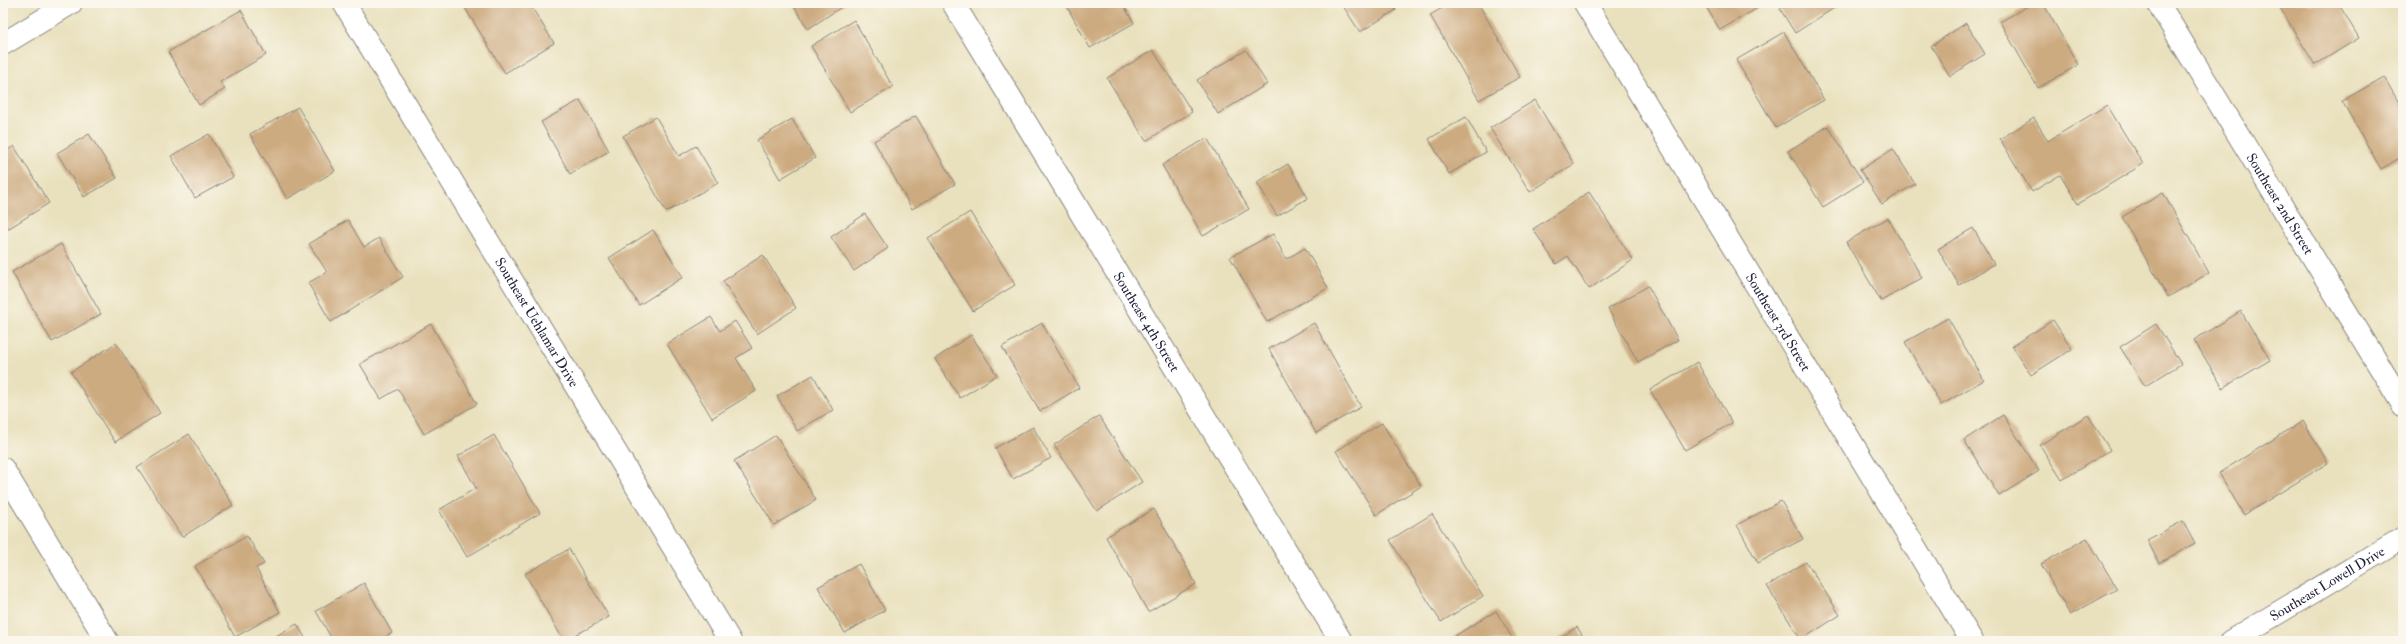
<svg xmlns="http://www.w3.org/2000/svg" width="2406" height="644" font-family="'IM FELL Double Pica',serif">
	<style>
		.building { fill: #cdab81 }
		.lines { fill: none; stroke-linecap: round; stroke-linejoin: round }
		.minor-casing { stroke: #86827c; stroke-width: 24 }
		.minor { stroke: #fff; stroke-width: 22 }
		.labels { text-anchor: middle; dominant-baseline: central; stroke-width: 4; stroke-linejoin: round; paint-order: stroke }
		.street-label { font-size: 14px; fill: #22223b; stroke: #fbf7ec }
	</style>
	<rect width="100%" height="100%" fill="#fbf7ec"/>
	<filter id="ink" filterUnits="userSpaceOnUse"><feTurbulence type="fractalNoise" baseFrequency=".025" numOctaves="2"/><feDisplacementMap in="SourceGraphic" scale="8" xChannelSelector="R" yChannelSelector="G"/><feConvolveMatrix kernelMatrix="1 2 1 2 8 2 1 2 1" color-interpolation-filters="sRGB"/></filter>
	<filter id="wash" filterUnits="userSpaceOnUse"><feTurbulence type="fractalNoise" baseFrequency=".012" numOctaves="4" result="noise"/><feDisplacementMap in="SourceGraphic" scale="16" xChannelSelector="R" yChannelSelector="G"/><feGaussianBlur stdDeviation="0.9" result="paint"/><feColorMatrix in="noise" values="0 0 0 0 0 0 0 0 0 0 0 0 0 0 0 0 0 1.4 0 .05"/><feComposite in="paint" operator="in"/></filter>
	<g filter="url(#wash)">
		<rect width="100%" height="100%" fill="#e9e1be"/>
		<g id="blocks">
			<path class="building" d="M462,3H529L554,43L505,73Z
				M792,3H845L846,4L808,29Z
				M1065,3H1122L1134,23L1090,48Z
				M1341,3H1391L1396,10L1360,32Z
				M1451,3H1478L1520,77L1479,100L1430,15Z
				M1704,3H1759L1761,6L1720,30Z
				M1790,3H1842L1795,33L1780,9Z
				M2033,3H2043L2078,65L2038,88L2000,22Z
				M2277,3H2338L2359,38L2315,65Z
				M241,10L266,55L220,82L225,89L199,105L168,52Z
				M854,20L893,87L850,112L811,46Z
				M1966,23L1985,54L1950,76L1931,46Z
				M1784,32L1824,100L1776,128L1736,60Z
				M2403,38V47L2399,40Z
				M1153,50L1192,112L1146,141L1107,78Z
				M1246,50L1267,84L1218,114L1197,80Z
				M2384,77L2403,110V156L2381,169L2342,101Z
				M580,100L609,151L570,174L541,122Z
				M1535,100L1574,164L1530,192L1490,128Z
				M2107,105L2143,164L2078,204L2060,175L2032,192L2000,139L2034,118L2048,141Z
				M298,107L335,171L287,199L250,134Z
				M916,116L955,184L912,209L874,141Z
				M656,117L679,156L696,146L718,183L666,212L623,136Z
				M1466,117L1486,152L1449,174L1429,139Z
				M792,119L815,158L780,179L757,140Z
				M1828,126L1863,182L1823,207L1788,151Z
				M89,134L117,178L84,197L57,153Z
				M209,134L233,177L195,198L171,156Z
				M1207,138L1249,209L1203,236L1162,165Z
				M14,146L49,203L3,232V153Z
				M1893,149L1915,184L1882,204L1860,170Z
				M1288,164L1308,198L1277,216L1257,182Z
				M1589,192L1633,260L1589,289L1568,256L1556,264L1533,229Z
				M2163,193L2209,273L2168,297L2122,217Z
				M970,212L1015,285L973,311L928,238Z
				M865,214L888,248L854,271L831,237Z
				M1888,218L1922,278L1881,301L1846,242Z
				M348,220L364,247L379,238L403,277L331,322L308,283L327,272L309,244Z
				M1973,228L1994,264L1959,285L1938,249Z
				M653,230L683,277L639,305L609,258Z
				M1273,234L1286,259L1305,248L1328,288L1267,322L1230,257Z
				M61,244L101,314L52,342L12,272Z
				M763,255L796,308L757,334L723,281Z
				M1648,286L1678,340L1638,362L1608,309Z
				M2241,311L2270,360L2223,388L2194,340Z
				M711,317L720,331L735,321L752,348L736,358L756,391L712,418L667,344Z
				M1948,318L1984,380L1941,405L1905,342Z
				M2053,320L2072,349L2031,375L2012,346Z
				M1042,323L1079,388L1040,411L1002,347Z
				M1314,323L1361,407L1316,433L1269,349Z
				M431,324L477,404L424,434L398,389L381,399L360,364Z
				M2156,324L2181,364L2145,386L2120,347Z
				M971,335L997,375L960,398L935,359Z
				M116,343L160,413L115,442L71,372Z
				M1697,362L1732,423L1685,450L1650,390Z
				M813,375L833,410L797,431L777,396Z
				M2003,415L2039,471L1999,496L1964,440Z
				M2088,415L2110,450L2062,480L2040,445Z
				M1099,416L1142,482L1097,511L1054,445Z
				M2303,421L2328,463L2244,515L2219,473Z
				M1382,423L1421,486L1376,515L1336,451Z
				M1033,427L1051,458L1013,479L995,448Z
				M189,434L233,505L182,537L137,467Z
				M494,435L540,513L467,557L439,510L476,488L458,456Z
				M776,435L816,500L774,525L734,461Z
				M1781,501L1803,539L1758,563L1737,525Z
				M1154,509L1196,584L1148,612L1106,537Z
				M1432,514L1483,596L1441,622L1390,540Z
				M2183,521L2195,543L2159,563L2147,540Z
				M247,536L264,564L256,568L280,612L235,637L195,566Z
				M2087,538L2117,589L2070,615L2041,564Z
				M569,549L609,617L564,641L525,574Z
				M1806,562L1840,615L1801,640L1767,586Z
				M859,564L885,610L845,633L818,587Z
				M364,583L392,633L378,641H333L316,611Z
				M1496,611L1514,641H1455L1453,637Z
				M297,624L307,641H267Z
				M1577,627L1586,641H1555Z"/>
		</g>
	</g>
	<g filter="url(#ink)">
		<use href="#blocks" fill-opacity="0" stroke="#86827c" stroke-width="1"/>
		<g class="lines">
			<defs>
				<g id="minor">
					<path id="s1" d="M344,3L730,641"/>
					<path id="s2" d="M953,3L1341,641"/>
					<path id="s3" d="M1585,3L1972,641"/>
					<path id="s4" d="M2158,3L2403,405"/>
					<path d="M3,44L71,3"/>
					<path d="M3,469L107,641"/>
					<path id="s5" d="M2231,641L2403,538"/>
				</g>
			</defs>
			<use href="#minor" class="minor-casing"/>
			<use href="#minor" class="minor"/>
		</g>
	</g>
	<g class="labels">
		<g class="street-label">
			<text stroke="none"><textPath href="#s4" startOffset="235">Southeast 2nd Street</textPath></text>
			<text stroke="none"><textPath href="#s1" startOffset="373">Southeast Uehlamar Drive</textPath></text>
			<text stroke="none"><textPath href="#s2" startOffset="373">Southeast 4th Street</textPath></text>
			<text stroke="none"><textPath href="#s3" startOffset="373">Southeast 3rd Street</textPath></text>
			<text stroke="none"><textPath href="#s5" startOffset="112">Southeast Lowell Drive</textPath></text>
		</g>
	</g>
	<rect width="2406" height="644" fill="none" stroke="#fbf7ec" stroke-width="16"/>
</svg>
